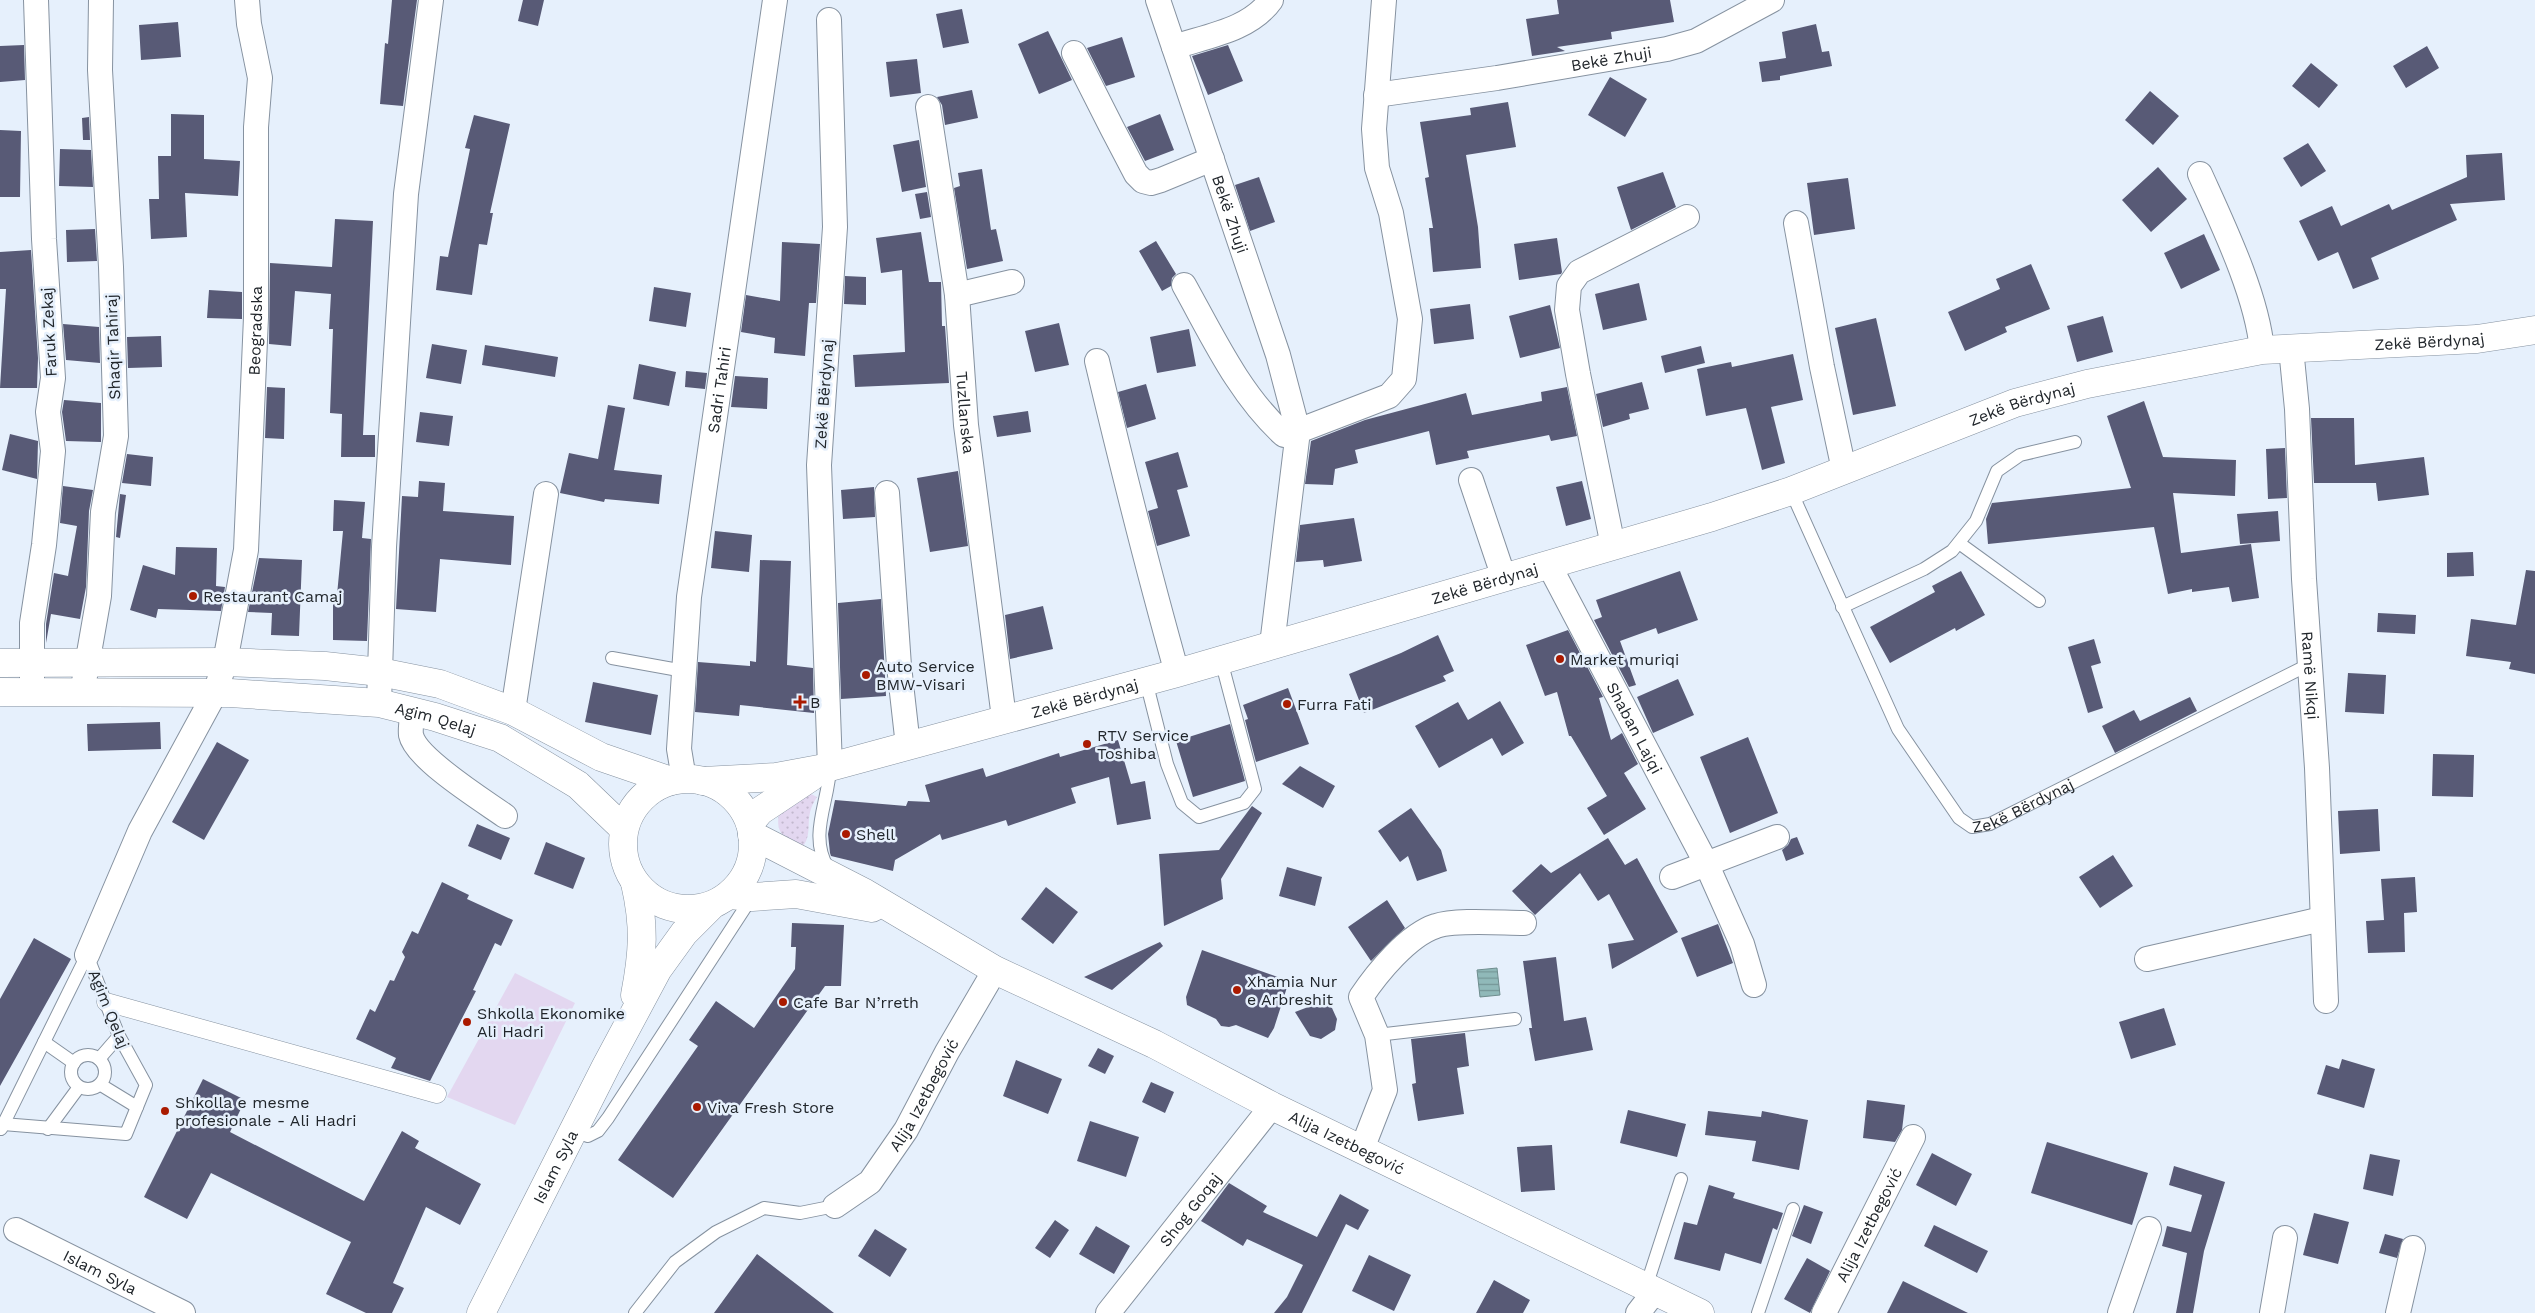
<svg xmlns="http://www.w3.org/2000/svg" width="2535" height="1313" font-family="'Work Sans',sans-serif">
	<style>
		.grass { fill: url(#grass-dots) }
		.pitch { fill: #e3d7f0 }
		.water { fill: url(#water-rules); stroke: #6f8d8e }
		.building { fill: #585a76 }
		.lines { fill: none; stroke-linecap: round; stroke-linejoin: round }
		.service-casing { stroke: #8692a0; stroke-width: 14 }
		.pedestrian-casing { stroke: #8692a0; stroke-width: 19 }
		.minor-casing { stroke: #8692a0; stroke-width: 26 }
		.tertiary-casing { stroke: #8692a0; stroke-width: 29 }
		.secondary-casing { stroke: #8692a0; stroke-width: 29 }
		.service { stroke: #fff; stroke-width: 12 }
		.pedestrian { stroke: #fff; stroke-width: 18 }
		.minor { stroke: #fff; stroke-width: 24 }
		.tertiary { stroke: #fff; stroke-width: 28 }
		.secondary { stroke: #fff; stroke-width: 28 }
		.poi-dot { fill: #aa1a00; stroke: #e6f0fc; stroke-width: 2 }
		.labels { text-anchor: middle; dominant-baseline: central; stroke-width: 5; stroke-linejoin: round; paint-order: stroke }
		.street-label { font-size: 16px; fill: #21262b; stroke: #e6f0fc }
		.poi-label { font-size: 16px; fill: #21262b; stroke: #e6f0fc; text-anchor: start }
	</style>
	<defs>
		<pattern id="grass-dots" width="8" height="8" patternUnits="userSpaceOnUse" patternTransform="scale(1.25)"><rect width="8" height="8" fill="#e3d7f0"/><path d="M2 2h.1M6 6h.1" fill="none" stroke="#c2b8ce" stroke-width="1.8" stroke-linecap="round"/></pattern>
		<pattern id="water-rules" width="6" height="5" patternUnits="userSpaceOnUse" patternTransform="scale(1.25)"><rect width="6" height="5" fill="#90b9b9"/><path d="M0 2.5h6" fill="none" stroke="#759697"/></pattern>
	</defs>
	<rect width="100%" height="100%" fill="#e6f0fc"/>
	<path class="grass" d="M807,792L817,797C802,819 815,831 802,848C783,837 774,833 780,809Z"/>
	<path class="pitch" d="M515,973L575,1003L515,1125L447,1097Z"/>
	<path class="water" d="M1497,968L1500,995L1480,997L1477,970Z"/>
	<path class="building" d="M392,0H417L403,106L380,104L385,43L388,44Z
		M523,0H544L538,26L518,21Z
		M1557,0H1670L1674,22L1611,32L1612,39L1557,47L1565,51L1532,56L1526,19L1559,14Z
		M962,9L969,43L943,48L936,14Z
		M178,22L181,57L141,60L139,25Z
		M1816,24L1822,52L1829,51L1832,66L1780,76V80L1762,82L1759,62L1786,58L1782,32Z
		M1048,31L1072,80L1039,94L1018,44Z
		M1122,37L1135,77L1106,86L1087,48Z
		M24,45L25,80L0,82V46Z
		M1228,45L1243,81L1208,95L1192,56Z
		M2427,46L2439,68L2406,88L2393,66Z
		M917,59L921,93L890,97L886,62Z
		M2311,63L2338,85L2319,108L2292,86Z
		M1610,77L1647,99L1625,137L1588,115Z
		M972,90L978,118L945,125L942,105L937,97Z
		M2150,91L2179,116L2153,145L2125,120Z
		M1508,102L1516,147L1466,155L1478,227L1481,268L1433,272L1429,228H1433L1425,178L1429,177L1420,122L1471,115L1470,108Z
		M171,114L204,115V159L240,161L238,196L185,193L187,237L151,239L149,199H159L158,156H171Z
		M1160,114L1174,150L1145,161L1127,127Z
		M474,115L510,124L490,213H493L487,245L479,244L472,295L436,290L440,256L448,257L470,149L465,148Z
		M89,117L90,140H83L82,118Z
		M0,130L21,131L20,197H0Z
		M919,140L926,187L902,192L893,145Z
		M2308,143L2326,171L2301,187L2283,158Z
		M60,149L91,150L93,187L59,186Z
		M2502,153L2505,200L2450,204L2457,220L2371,258L2379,279L2353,289L2338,252L2318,261L2299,221L2332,206L2341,226L2389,204L2392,210L2467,177L2466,155Z
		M2158,167L2187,199L2151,232L2122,200Z
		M982,169L991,230L996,229L1003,261L967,269L954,188L960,186L958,173Z
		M1663,172L1676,207L1631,230L1617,187Z
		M1259,177L1275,222L1250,231L1235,185Z
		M1848,178L1855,229L1814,235L1807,183Z
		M927,192L931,217L920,219L915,194Z
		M335,219L373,221L363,435H375V457H341L342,414L330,413L333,329H329L331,294L295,291L291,346L269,344L270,263L332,267Z
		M95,229L97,261L67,262L66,230Z
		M921,232L929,282H941L942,326H945L949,383L855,387L853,355L905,352L902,270L881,273L876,238Z
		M2204,234L2220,270L2181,289L2164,253Z
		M1557,238L1562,272L1561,274L1519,280L1514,244Z
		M1156,241L1176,274L1172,278L1171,286L1162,291L1139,251Z
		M782,242L820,244L816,303H809L805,356L774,353L775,338L741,332L746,295L780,301Z
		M31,250L38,358L37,388H0L6,289H0V252Z
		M2031,264L2050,309L2005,327L2007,332L1965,351L1948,312L2000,289L1996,279Z
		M845,276L866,277V305L844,304Z
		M1639,283L1647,320L1603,330L1595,294Z
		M654,287L691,293L686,327L649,321Z
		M209,290L242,292V319L207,318Z
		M1470,304L1474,339L1434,344L1430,309Z
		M1550,305L1560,348L1520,358L1509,316Z
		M2103,316L2113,352L2077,362L2067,326Z
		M1876,318L1896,406L1853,415L1835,328Z
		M1059,323L1069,365L1035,372L1025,331Z
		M63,324L99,327L100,363L66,360Z
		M1189,329L1196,366L1157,373L1150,337Z
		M161,336L162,367L128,368L127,337Z
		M432,344L467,350L461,384L426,378Z
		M485,345L558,357L555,377L482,365Z
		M1701,346L1705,363L1665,373L1661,356Z
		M1793,354L1803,400L1771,407L1785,463L1762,470L1746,408L1706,416L1697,369L1731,362L1732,367Z
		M639,364L676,372L669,406L633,399Z
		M686,371L707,373L705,389L685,387Z
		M735,376L768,378L767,409L731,407Z
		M1642,382L1649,409L1629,414L1630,419L1603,427L1596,394Z
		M1146,384L1156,419L1127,428L1118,392Z
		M267,387L285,388L284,439L265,438Z
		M1567,387L1577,436L1551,441L1549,435L1467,451L1469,458L1436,465L1429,431L1355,450L1358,463L1335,469L1333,485L1305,484L1311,441L1365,420L1466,393L1472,415L1542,401L1541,392Z
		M64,400L101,403V442L66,441L62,412Z
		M2144,401L2163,457L2236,460L2235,496L2173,493L2181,553L2251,544L2259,598L2232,602L2229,587L2192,592V589L2168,594L2154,527L1988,544L1986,519L1992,503L2131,488L2107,416Z
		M608,405L625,408L614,470L662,475L659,504L605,499L604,502L560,493L569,453L598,459Z
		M1028,411L1031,432L997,437L993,416Z
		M420,412L453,416L449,446L416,442Z
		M2311,418H2354L2355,465L2424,457L2429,495L2378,501L2376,483H2314Z
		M10,434L38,441L37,479L2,470Z
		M2285,448L2287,498L2268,499L2266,449Z
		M1178,452L1188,487L1177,490L1190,536L1157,546L1148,511L1158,508L1145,462Z
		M127,454L153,457L151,486L122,483Z
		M958,471L968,546L930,552L917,478Z
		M419,481L445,483L443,511L514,516L511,565L440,559L436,612L396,609L402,496L418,497Z
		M1582,481L1591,519L1566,526L1556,487Z
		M63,486L93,490L89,511L86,587L80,619L51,614L46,643V624L54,573L68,576L77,526L60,523Z
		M874,487L875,517L843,519L841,490Z
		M120,494L126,495L120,538L116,537Z
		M334,500L365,502L362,538L371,539L367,641L333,640V595H337L343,531H333Z
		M2278,511L2280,541L2240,544L2237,514Z
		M1354,518L1362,561L1324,567L1323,560L1296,562L1300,525Z
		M715,531L752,535L749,572L711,568Z
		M176,547L217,548L216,586L225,587L221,611L158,609L156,618L130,610L143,565L175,575Z
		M2473,552L2474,576L2447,577V553Z
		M259,558L302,560L299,636L271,635L272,613L248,612Z
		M760,560L791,561L787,665L813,668L814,713L740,705L739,716L695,712L698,662L750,666V661L756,662Z
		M2526,570L2535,571V674L2509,669L2511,662L2466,656L2471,619L2516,625Z
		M1680,571L1698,620L1658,634L1656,628L1620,641L1636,685L1629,687L1594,620L1602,617L1596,600Z
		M1961,571L1985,615L1956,631L1955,628L1890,663L1870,627L1935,592L1932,586Z
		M881,599L886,696L841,699L838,603Z
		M1043,606L1053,649L1010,659L1005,615Z
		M2378,613L2416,615L2415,634L2377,632Z
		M1568,630L1603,697L1599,698L1611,740L1622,733L1638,764L1624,773L1646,809L1604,835L1587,808L1607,796L1571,736H1569L1557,692L1545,696L1526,645Z
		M1438,635L1454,671L1443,676L1446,681L1364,713L1349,674L1401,653Z
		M2094,639L2101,663L2091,666L2103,708L2088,713L2068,647Z
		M2348,673L2386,675L2384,714L2345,712Z
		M1678,679L1694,715L1653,733L1637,697Z
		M593,682L658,695L651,735L585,722Z
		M1288,688L1309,744L1256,762L1245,720L1248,719L1243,705Z
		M2190,697L2197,711L2115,753L2102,726L2134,710L2140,721Z
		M1500,701L1524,743L1502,756L1492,738L1439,768L1415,726L1458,702L1468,720Z
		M160,722L161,749L88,751L87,724Z
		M1230,724L1245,781L1193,797L1176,741Z
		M1748,737L1778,813L1730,833L1700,757Z
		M1118,740L1131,784L1145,781L1151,819L1117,825L1109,777L1071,788L1076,803L1008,826L1006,820L942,840L940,834L895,860L893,871L831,856L830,853L828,834L835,800L906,806L908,801L930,802L925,785L983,768L986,777L1059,753L1060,757Z
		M217,742L249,760L204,840L172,822Z
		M2433,754L2474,755L2473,797L2432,796Z
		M1300,766L1335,786L1323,808L1282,784Z
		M1252,806L1262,813L1221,879L1223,899L1164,926L1159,854L1219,850Z
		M1411,808L1441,850L1447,871L1417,881L1408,856L1400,862L1378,831Z
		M2378,809L2380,851L2340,854L2338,811Z
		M477,824L510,838L501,860L468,846Z
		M1797,837L1804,854L1786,861L1782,850L1788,845L1791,839Z
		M1608,838L1625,865L1637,858L1678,932L1612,969L1608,944L1634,940L1609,894L1598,901L1580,873L1535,915L1512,891L1541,864L1551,873Z
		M546,842L585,858L573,889L534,874Z
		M2113,855L2133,886L2100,908L2079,877Z
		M1287,867L1322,877L1315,906L1279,896Z
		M2415,877L2417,912L2404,913L2405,952L2368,953L2366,921L2384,920L2381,879Z
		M442,882L469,895L467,899L513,920L501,946L495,943L473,990L476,991L430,1081L391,1068L396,1058L356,1039L370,1009L375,1012L390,980L394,981L405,957L402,952L412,931L418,934Z
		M1046,887L1078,912L1053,944L1021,919Z
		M1387,900L1405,928L1371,961L1348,927Z
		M792,923L844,925L841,986H825L673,1198L618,1160L698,1046L689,1040L716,1001L754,1028L795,969L796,947H791Z
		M1718,924L1733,963L1697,977L1681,938Z
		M34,938L71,959L0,1086V999Z
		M1160,942L1163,946L1112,990L1084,977Z
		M1202,950L1289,981L1274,1028L1268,1038L1236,1025L1229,1027L1221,1026L1216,1019L1187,1005L1186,997Z
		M1556,957L1564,1021L1586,1017L1593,1050L1535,1061L1529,1028H1532L1523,961Z
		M1316,1004L1327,1005L1332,1008L1337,1019L1335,1030L1321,1039L1310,1036L1295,1012Z
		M2164,1008L2176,1045L2131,1059L2119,1022Z
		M1465,1033L1469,1066L1457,1068L1464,1114L1418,1121L1412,1084L1416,1083L1411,1039Z
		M1098,1048L1114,1056L1105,1074L1088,1066Z
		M2342,1059L2375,1069L2364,1108L2317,1094L2326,1065L2339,1069Z
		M1016,1060L1062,1079L1048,1114L1003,1096Z
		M203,1079L245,1100L230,1132L364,1201L402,1131L419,1141L415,1148L481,1184L460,1225L426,1207L393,1283L404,1288L392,1313H366L326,1294L351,1242L211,1173L187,1219L144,1197Z
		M1151,1082L1174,1092L1165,1113L1142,1102Z
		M1867,1100L1905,1105L1902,1130L1895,1142L1863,1138Z
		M1628,1110L1686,1124L1677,1157L1620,1143Z
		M1708,1111L1761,1117L1762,1111L1808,1120L1799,1170L1752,1161L1756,1141L1705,1135Z
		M1090,1121L1139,1137L1126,1177L1077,1161Z
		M2047,1142L2148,1173L2132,1225L2031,1193Z
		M1552,1145L1555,1190L1521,1192L1517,1147Z
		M1932,1153L1972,1174L1956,1206L1916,1185Z
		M2370,1154L2400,1160L2393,1196L2363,1189Z
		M2174,1166L2225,1182L2204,1251L2193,1313H2176L2187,1253L2162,1246L2167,1226L2191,1232L2202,1195L2169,1185Z
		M1229,1183L1267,1206L1263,1212L1317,1237L1340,1194L1369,1210L1358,1230L1346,1224L1302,1313H1274L1287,1297L1303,1265L1247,1239L1243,1246L1201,1221Z
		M1709,1185L1735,1193L1733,1198L1783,1213L1777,1230L1773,1228L1761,1264L1725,1253L1720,1271L1674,1259L1684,1222L1697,1225Z
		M1804,1205L1823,1212L1811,1244L1792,1236Z
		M2314,1213L2349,1222L2338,1264L2303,1255Z
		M1055,1220L1069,1230L1050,1258L1035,1248Z
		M1934,1225L1988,1251L1977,1273L1924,1246Z
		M1096,1226L1130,1246L1114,1274L1079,1254Z
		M875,1229L907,1249L890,1277L858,1256Z
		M2385,1234L2403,1239L2397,1258L2379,1253Z
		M757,1254L834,1313H714Z
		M1369,1255L1411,1275L1394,1311L1352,1291Z
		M1807,1258L1830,1271L1810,1313L1784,1299Z
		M1494,1280L1530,1300L1523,1313H1476Z
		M1903,1281L1968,1313H1887Z"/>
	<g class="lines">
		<defs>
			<g id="service">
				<path id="s1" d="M1791,491L1898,729L1959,818L1972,827L1990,824L2310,664"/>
				<path d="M1959,543L2039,601"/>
				<path d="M1842,607L1924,569L1952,551L1976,521L1997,471L2020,455L2075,442"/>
				<path d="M612,658L684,671"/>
				<path d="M1146,681L1167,764L1182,803L1199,817L1244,803L1255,789L1221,660"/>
				<path d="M828,868C808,835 829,802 830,767"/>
				<path d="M1377,1035L1515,1019"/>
				<path d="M44,1042L74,1063"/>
				<circle cx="88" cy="1072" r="17"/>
				<path d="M99,1059L119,1036"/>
				<path d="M101,1085L137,1107"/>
				<path d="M3,1124L126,1134L146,1085L119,1036L87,955"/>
				<path d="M1,1129L87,955"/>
				<path d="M48,1129L79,1087"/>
				<path d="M573,1131L588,1136L598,1131L608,1118L752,897"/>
				<path d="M1646,1287L1681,1179"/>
				<path d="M635,1313L675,1262L716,1232L764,1208L800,1213L835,1206"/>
				<path d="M1758,1313L1793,1209"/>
			</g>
			<path id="pedestrian" d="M106,1002L437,1094"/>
			<g id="minor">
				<path id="s2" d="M1158,0L1278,355L1298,431L1284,435C1239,394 1213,337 1184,285"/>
				<path d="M829,20L835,227L819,465L830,767"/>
				<path d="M1174,47C1207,36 1250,30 1271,0"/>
				<path d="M1074,53L1112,128L1136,174L1143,181L1151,183L1161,180L1212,159"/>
				<path id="s3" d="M1376,95L1497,78L1667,49L1696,41L1772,0"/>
				<path id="s4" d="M928,107L957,295L966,425L1004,718"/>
				<path d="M2200,174C2223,225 2257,295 2262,350"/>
				<path d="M1796,223L1822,367L1844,470"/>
				<path d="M957,295L1012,282"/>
				<path id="s5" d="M2291,348L2297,409L2304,579L2317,768L2326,1001"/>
				<path d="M1097,361C1122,466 1148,570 1177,673"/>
				<path d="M1471,480L1504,578"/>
				<path d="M887,493L899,666L908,746"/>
				<path d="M1613,546L1578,374L1567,310L1569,286L1579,272L1687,217"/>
				<path id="s6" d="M1549,565L1706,863L1742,944L1754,985"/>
				<path d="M1272,645L1298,431L1389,396L1404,379L1410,319L1391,213L1377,168L1374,129L1384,0"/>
				<path d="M32,692V623L44,545L53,451L48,412L53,378L44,239L36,0"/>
				<path d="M82,693L99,596L103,512L116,436L111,267L100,70L101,0"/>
				<path d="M379,703L384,547L406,194L431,0"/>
				<path d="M413,711C412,718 410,728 411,735C416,759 484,801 505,816"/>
				<path d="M513,711L546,494"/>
				<path id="s7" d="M684,779L679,749L689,597L775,0"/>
				<path d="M1672,877L1777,837"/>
				<path id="s8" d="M87,955L140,831L215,693L225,662L246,550L256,317V127L260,78L249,24L247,0"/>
				<path d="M2147,959L2322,919"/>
				<path d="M1362,1149L1385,1090L1377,1035L1361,997C1377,973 1408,935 1436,926C1456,919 1502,923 1524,923"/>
				<path id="s9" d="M835,1206L870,1182L906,1130L947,1052L995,970"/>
				<path id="s10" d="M16,1230L183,1313"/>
				<path id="s11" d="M1108,1313L1272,1106"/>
				<path d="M1638,1313L1655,1291"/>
				<path id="s12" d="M1824,1313L1913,1137"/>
				<path d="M2120,1313L2149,1229"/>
				<path d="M2272,1313L2285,1238"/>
				<path d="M2398,1313L2413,1248"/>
			</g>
			<g id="tertiary">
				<path d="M635,883C645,926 643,953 635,995"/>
				<path id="s13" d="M481,1313L606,1066L658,969L684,933L711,906"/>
			</g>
			<g id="secondary">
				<path d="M0,663L225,662L325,666L380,672L440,684L513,711L601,757L671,781"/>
				<path id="s14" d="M0,692L230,693L379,703L435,717L500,738L578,785L624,829"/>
				<circle cx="688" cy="844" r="65"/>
				<path id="s15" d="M703,781L776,777L830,767L1177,673L1712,517L1791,491L2015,403L2087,384L2262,350L2477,339L2535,330"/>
				<path d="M750,823L760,811L811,777"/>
				<path id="s16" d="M752,835L865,893L995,970L1154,1044L1272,1106L1700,1313"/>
				<path d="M730,895L752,897L796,894L872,908"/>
			</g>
		</defs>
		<use href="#service" class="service-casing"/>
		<use href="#pedestrian" class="pedestrian-casing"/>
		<use href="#minor" class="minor-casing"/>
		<use href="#tertiary" class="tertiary-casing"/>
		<use href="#secondary" class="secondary-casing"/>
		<use href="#service" class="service"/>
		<use href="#pedestrian" class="pedestrian"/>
		<use href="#minor" class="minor"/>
		<use href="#tertiary" class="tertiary"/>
		<use href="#secondary" class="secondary"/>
	</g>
	<g class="poi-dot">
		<circle cx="193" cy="596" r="5"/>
		<circle cx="1560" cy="659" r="5"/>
		<circle cx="866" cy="675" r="5"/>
		<path d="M797.5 694.5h5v5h5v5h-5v5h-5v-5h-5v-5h5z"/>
		<circle cx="1287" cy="704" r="5"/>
		<circle cx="1087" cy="744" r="5"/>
		<circle cx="846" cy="834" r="5"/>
		<circle cx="1237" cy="990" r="5"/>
		<circle cx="783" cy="1002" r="5"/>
		<circle cx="467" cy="1022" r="5"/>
		<circle cx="697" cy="1107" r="5"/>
		<circle cx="165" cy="1111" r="5"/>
	</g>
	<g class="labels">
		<g class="street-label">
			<text stroke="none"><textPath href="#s3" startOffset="238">Bekë Zhuji</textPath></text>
			<text stroke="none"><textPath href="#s2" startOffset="226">Bekë Zhuji</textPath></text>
			<text stroke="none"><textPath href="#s8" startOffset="658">Beogradska</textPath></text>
			<text transform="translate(49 332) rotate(-93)">Faruk Zekaj</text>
			<text stroke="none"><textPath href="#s15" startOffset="1789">Zekë Bërdynaj</textPath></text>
			<text transform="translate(113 347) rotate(-92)">Shaqir Tahiraj</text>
			<text stroke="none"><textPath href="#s7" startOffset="392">Sadri Tahiri</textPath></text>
			<text transform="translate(824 394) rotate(-86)">Zekë Bërdynaj</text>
			<text stroke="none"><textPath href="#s15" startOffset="1375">Zekë Bërdynaj</textPath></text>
			<text stroke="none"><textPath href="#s4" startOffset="308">Tuzllanska</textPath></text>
			<text stroke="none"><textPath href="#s15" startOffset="808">Zekë Bërdynaj</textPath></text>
			<text stroke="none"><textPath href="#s5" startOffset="328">Ramë Nikqi</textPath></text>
			<text stroke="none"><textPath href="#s15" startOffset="392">Zekë Bërdynaj</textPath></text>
			<text stroke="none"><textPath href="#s14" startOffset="438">Agim Qelaj</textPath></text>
			<text stroke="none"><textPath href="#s6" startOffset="184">Shaban Lajqi</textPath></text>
			<text stroke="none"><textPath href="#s1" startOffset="440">Zekë Bërdynaj</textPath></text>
			<text transform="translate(109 1009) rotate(68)">Agim Qelaj</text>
			<text stroke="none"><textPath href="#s9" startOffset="145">Alija Izetbegović</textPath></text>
			<text stroke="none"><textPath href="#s16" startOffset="670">Alija Izetbegović</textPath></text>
			<text stroke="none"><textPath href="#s13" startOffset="164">Islam Syla</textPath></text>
			<text stroke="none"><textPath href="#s11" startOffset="132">Shog Goqaj</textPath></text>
			<text stroke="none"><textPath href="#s12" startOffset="99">Alija Izetbegović</textPath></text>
			<text stroke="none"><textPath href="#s10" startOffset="94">Islam Syla</textPath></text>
		</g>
		<g class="poi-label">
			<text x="203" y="596">Restaurant Camaj</text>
			<text x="1570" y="659">Market muriqi</text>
			<text x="876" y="666">Auto Service<tspan x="876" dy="18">BMW-Visari</tspan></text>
			<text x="810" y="702">B</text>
			<text x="1297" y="704">Furra Fati</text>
			<text x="1097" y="735">RTV Service<tspan x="1097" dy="18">Toshiba</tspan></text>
			<text x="856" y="834">Shell</text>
			<text x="1247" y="981">Xhamia Nur<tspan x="1247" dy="18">e Arbreshit</tspan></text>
			<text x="793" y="1002">Cafe Bar N’rreth</text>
			<text x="477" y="1013">Shkolla Ekonomike<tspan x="477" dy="18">Ali Hadri</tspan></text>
			<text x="175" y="1102">Shkolla e mesme<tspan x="175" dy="18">profesionale - Ali Hadri</tspan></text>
			<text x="707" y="1107">Viva Fresh Store</text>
		</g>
	</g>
</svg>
